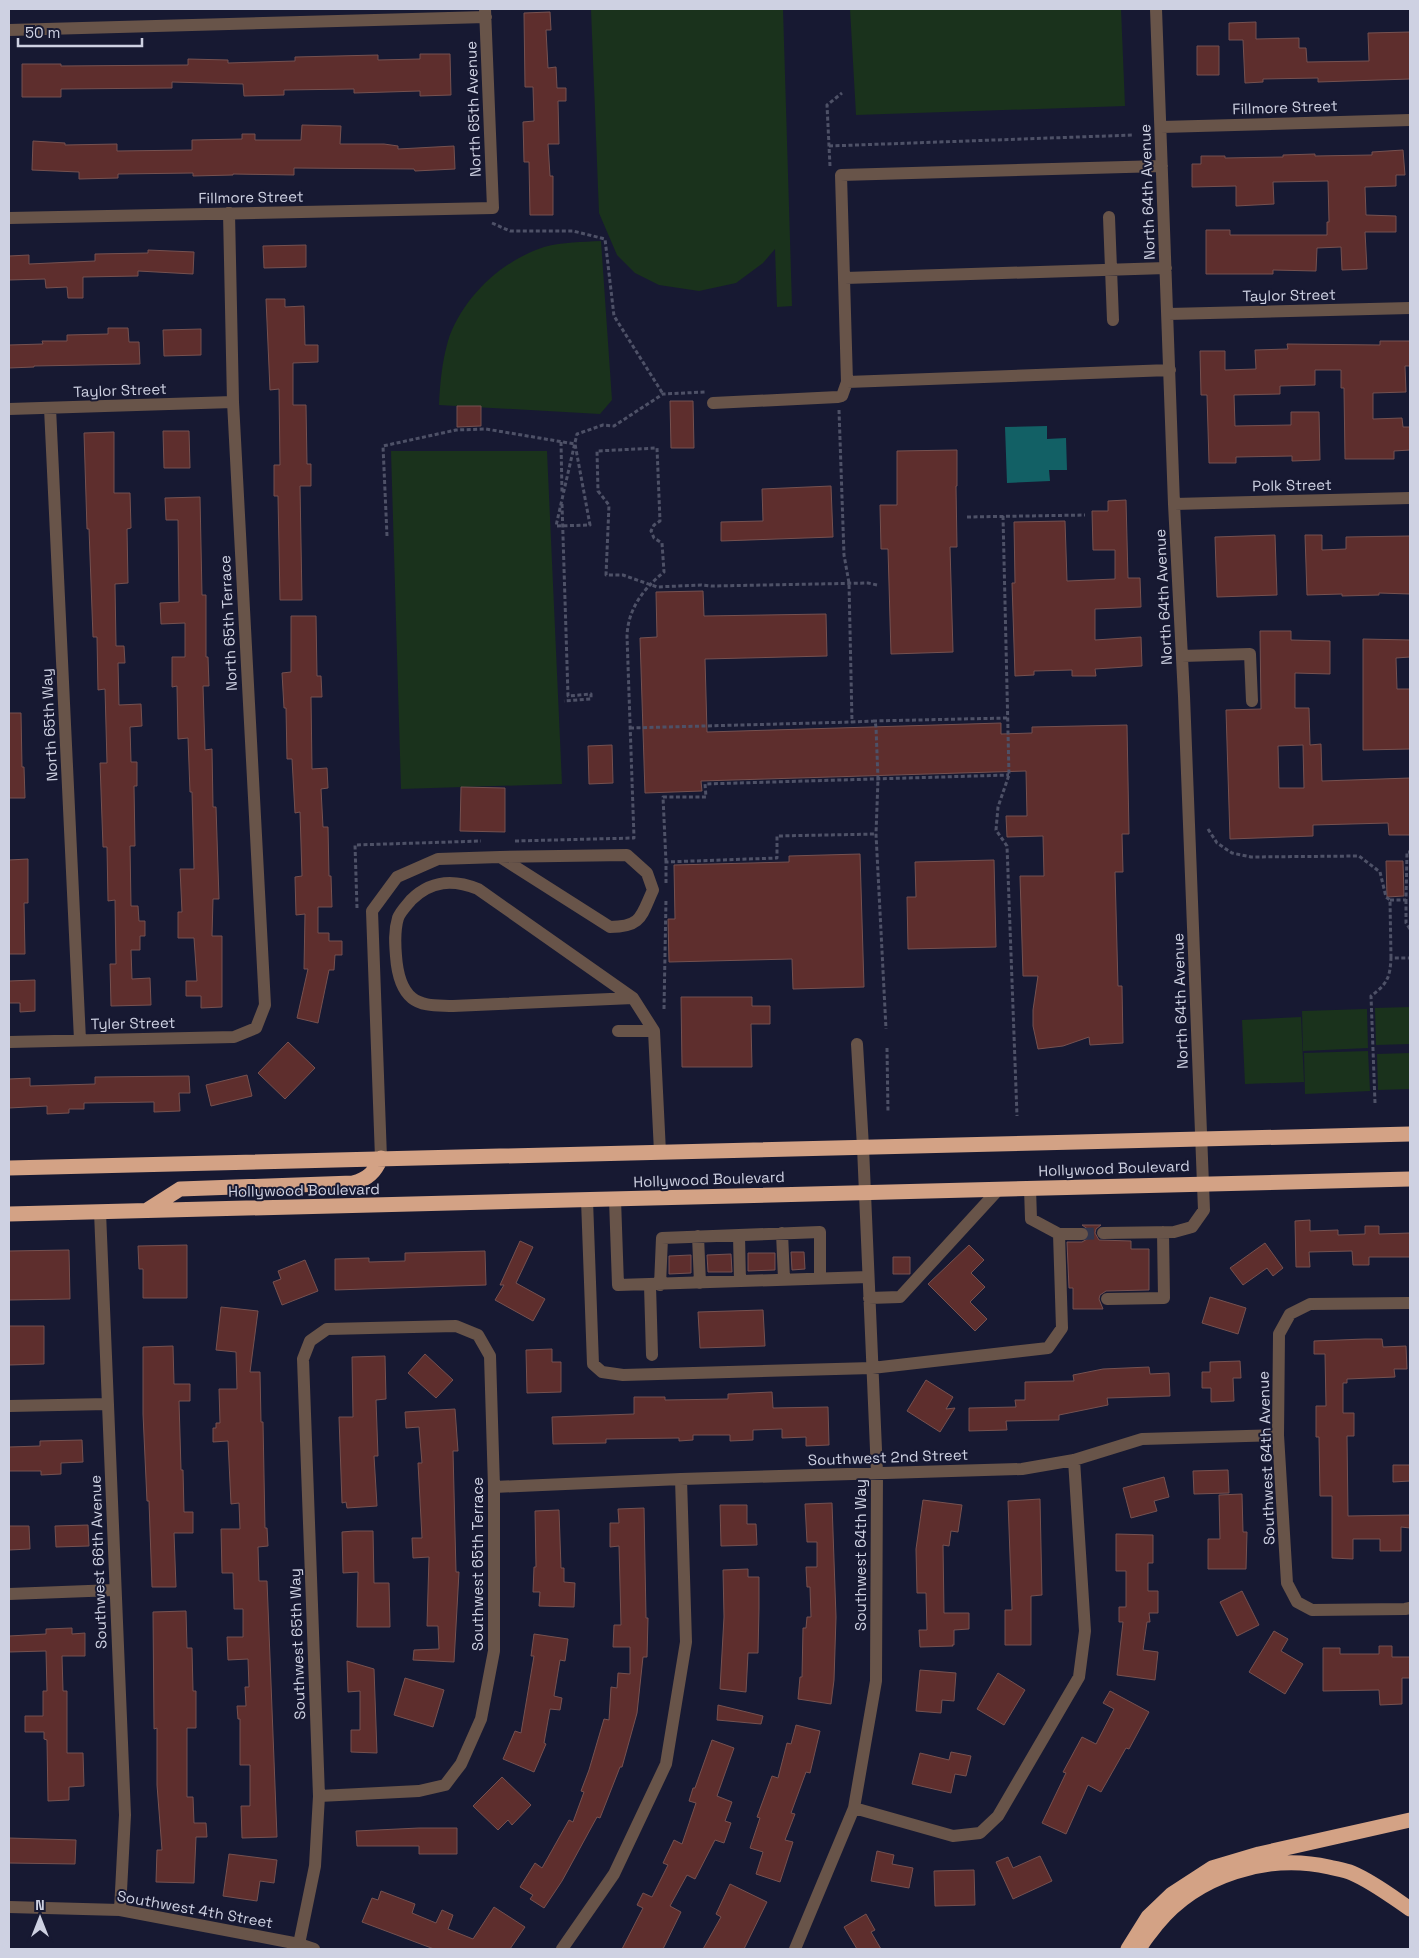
<svg xmlns="http://www.w3.org/2000/svg" width="1419" height="1958" font-family="'Space Grotesk',sans-serif">
	<style>
		.green { fill: #1a321c }
		.water { fill: #126065 }
		.building { fill: #5e2e2d; stroke: #755150; fill-rule: evenodd }
		.lines { fill: none; stroke-linecap: round; stroke-linejoin: round }
		.minor-tunnel { stroke: #32354c; stroke-width: 12; stroke-dasharray: 12 6; stroke-linecap: butt }
		.path { stroke: #4e5167; stroke-width: 3; stroke-dasharray: 4 2.5; stroke-linecap: butt }
		.minor { stroke: #685449; stroke-width: 12 }
		.highway { stroke: #d3a285; stroke-width: 15 }
		.labels { text-anchor: middle; dominant-baseline: central; stroke-width: 4; stroke-linejoin: round; paint-order: stroke }
		.street-label { font-size: 15px; fill: #ced1e2; stroke: #171932 }
	</style>
	<rect width="100%" height="100%" fill="#171932"/>
	<path class="green" d="M591,9H783L792,306L777,307L775,249L763,263L736,283L699,291L659,285L635,273L617,255L599,213Z
		M850,9H1121L1125,106L856,115Z
		M601,241L612,400L600,414L439,405C440,383 442,362 448,341C462,298 501,261 544,247C563,242 582,242 601,241Z
		M391,451H547L562,784L401,789Z
		M1410,1007V1044L1376,1045L1375,1008Z
		M1367,1009L1368,1048L1303,1051L1302,1011Z
		M1301,1017L1304,1082L1245,1084L1242,1020Z
		M1368,1051L1370,1091L1305,1094L1304,1053Z
		M1410,1053V1089L1378,1090L1377,1054Z"/>
	<path class="water" d="M1047,426V439L1066,438L1067,470H1049L1050,481L1007,483L1005,427Z"/>
	<path class="building" d="M550,12L551,30H546L548,68L556,67L557,88H566V101H558L559,144H548L550,176H553V215H530L529,162H524L523,122L534,121L533,87H525L524,13Z
		M1256,22V39L1299,38V48H1306L1307,62L1369,61L1368,33L1410,32V79L1318,82V78L1263,79V82L1245,83L1243,40H1229V23Z
		M1197,46H1219V75H1197Z
		M420,54H450L451,95L420,96V91L354,93V89L284,90V95L244,96L243,84L172,82V88L61,89V97H22V64H61V66L188,65V59L228,60V63L295,61V57L378,55V60L420,59Z
		M302,125L341,126L340,144H384L398,146V149L454,146L455,169L415,171L414,169L294,168V175L233,174V175L193,176V173L118,174V178L79,179V172L32,170L33,141L65,143V145L117,144V151L192,150V140L242,139V134H255V140H301Z
		M1403,150L1405,175H1396V186L1365,187L1366,215L1396,216V232H1365L1367,269L1342,270L1341,247L1317,248L1316,271L1273,270V274H1206V230H1230V235H1327V222H1329L1328,181L1273,182L1274,204L1236,206V186L1192,187V164H1201V156H1225V158L1283,157V155L1315,154V156L1372,155V152Z
		M306,245V267L264,268L263,246Z
		M148,250L194,252L193,274L138,271V276L83,277V298H68L67,287L46,288L45,279L9,280V256L29,255V264L95,261V254L148,253Z
		M266,299H285V307L304,306L305,345H318V362L293,363V405H306L307,464H311V486H300L302,600H280L278,496H274V465H280L279,389L270,390Z
		M108,328H128L129,342H139L140,364L34,366V367L9,368V345L43,344L42,341H67V335L108,334Z
		M201,329V355L164,356L163,330Z
		M1380,341H1410V366H1405L1406,392L1373,393V419L1402,418L1403,427H1410V450L1394,451V459H1345L1344,388H1341V370H1315V385L1280,386V394L1234,395L1235,426L1291,425V412H1319L1320,460L1292,461V456L1236,457V463H1209L1207,395H1201L1200,351H1225V370L1256,369L1255,350L1288,349L1287,344L1380,345Z
		M670,401H693L694,448H671Z
		M457,406H481V426L457,427Z
		M163,431H189L190,468H164Z
		M114,432V493H130L131,528L127,529L128,583L115,584L116,646H124L125,663H118L119,705L141,704L142,726L130,727L131,762H137V786H134L135,846H130L131,906H138L139,921H145V936H140V950H131L132,979L150,978L151,1005L111,1006L110,964H116L115,900L108,901L107,847H103L100,763H107L105,689L98,690L97,637H93L89,529H87L84,433Z
		M957,450V486H956L957,547H950L953,652L891,654L888,549H881L880,505H897V451Z
		M831,486L833,537L721,541V522L763,521L762,489Z
		M200,497L202,595H206V657H208L209,686H203L205,750L212,749L213,807H216L219,899H213L212,936H222V1007L201,1008V996H186V981H197L194,938H178V912H182L180,869H194L192,792H190L188,738L178,739L177,686L172,687V657H185V623L161,624L160,603L179,602L178,520H166L165,498Z
		M1126,500L1128,578H1140L1141,607L1095,609V640L1141,637L1142,666L1095,669L1096,676H1072V670L1034,671V675L1015,676L1012,583H1015L1014,522L1065,521L1067,581L1115,579V550H1093L1092,511H1108V501Z
		M1275,535L1277,595L1217,597L1215,537Z
		M1305,535H1322V550L1346,549V537L1410,536V594L1379,593V595L1342,596V594L1307,595Z
		M703,591L704,616L826,614L827,656L705,659L707,732L1001,723V734L1032,733V727L1127,725L1129,834H1122L1123,872H1115L1118,986H1122L1123,1043L1090,1045L1089,1037L1063,1046L1038,1049L1033,1026V1010L1038,976H1023L1020,876H1044L1043,836L1007,837L1006,816H1027L1026,771L701,781L702,791L645,793L640,638L657,637L656,592Z
		M291,616H316L317,676H321L322,697H311L312,769L327,768L328,788L321,789L323,827H328L329,876H331L332,907H318V933H329V941H342V955H335L334,970H329L318,1023L297,1018L308,969H304L305,914L296,915L295,877L302,876L300,812L295,813L292,759H287L286,708H284L282,673L291,672Z
		M1260,631H1291V640L1330,641V674L1295,673V708H1309L1310,745L1321,744L1322,781L1410,778V835H1389L1388,823L1313,825V836L1230,839L1226,710L1261,709ZM1303,745L1304,788H1279L1278,746Z
		M1363,639L1410,640V657L1396,658L1397,689H1410V749L1363,750Z
		M9,713H21L22,767H24L25,798H9Z
		M612,745L613,783L589,784L588,746Z
		M461,787L505,788V832L460,831Z
		M860,854L864,987L793,989L792,959L669,962L668,919H675L674,865L789,862V856Z
		M28,859V903H24L25,954H9V860Z
		M994,860L996,947L908,949L907,897H916L915,862Z
		M1386,861H1403L1404,896L1387,897Z
		M35,980V1011L20,1012V1003H9V981Z
		M681,997H752V1006H770V1024H751L752,1067H682Z
		M288,1042L315,1068L285,1099L258,1073Z
		M247,1075L252,1096L211,1106L206,1085Z
		M189,1076L190,1093H179L180,1111L154,1112V1102L84,1103V1109H69V1113L47,1114V1106L9,1108V1079L30,1078V1086L95,1084V1077Z
		M1310,1220V1231L1338,1230V1235L1365,1234V1226H1379V1234L1410,1233V1257H1369V1265H1353L1352,1251L1309,1252L1310,1267H1296L1295,1221Z
		M1082,1225H1101L1096,1229L1095,1233L1099,1240L1131,1241V1249H1149V1290L1106,1291L1100,1295L1099,1299L1103,1309H1073V1288H1069L1067,1242H1082L1089,1238V1230Z
		M520,1241L533,1247L516,1283L545,1299L533,1321L495,1300L504,1285H500Z
		M1265,1243L1283,1268L1273,1276L1267,1268L1243,1285L1230,1268Z
		M187,1245V1298H143V1269H139L138,1246Z
		M969,1245L984,1260L971,1273L985,1287L970,1302L987,1319L975,1331L928,1284Z
		M69,1250L70,1299L9,1300V1251Z
		M485,1251L486,1285L335,1290V1259L369,1258V1262L405,1261V1253Z
		M791,1252H804L805,1269L792,1270Z
		M748,1253H775V1270L748,1271Z
		M731,1254L732,1272H708L707,1255Z
		M691,1255V1273L669,1274V1256Z
		M893,1257H910V1274H893Z
		M305,1260L318,1291L282,1305L273,1282L281,1279L278,1271Z
		M1210,1297L1246,1308L1238,1334L1202,1323Z
		M221,1307L258,1311L250,1372H260L261,1422H263L265,1528H267L268,1546L258,1547L259,1581H267L277,1837L242,1838L241,1806H250V1765H240V1719H238L237,1706H246L245,1687H249L248,1659L228,1660L227,1637H243V1609H234L233,1573H222L221,1529H240L239,1503L231,1504L228,1441L213,1442V1428H216V1423H220L219,1389H237L236,1352L216,1350Z
		M763,1310L765,1346L700,1348L698,1312Z
		M9,1326H44V1364L9,1365Z
		M1365,1339H1382L1383,1347L1406,1346L1407,1369H1394L1395,1377L1347,1379V1383H1343V1413H1354V1436H1347L1348,1516L1410,1515V1528L1401,1527V1551H1380V1539H1353V1559L1332,1558V1496H1320L1319,1437H1316V1406H1326L1325,1354H1314V1341Z
		M173,1346L174,1384H190V1401H179L181,1470H183L184,1512H193V1533H174L176,1587H152L149,1501H147L143,1414V1347Z
		M552,1349V1362H561V1392L527,1393L526,1350Z
		M425,1354L453,1380L436,1398L408,1373Z
		M385,1356L386,1399L376,1400L378,1456H374L377,1506L347,1508L346,1502L342,1503L339,1417H353L352,1357Z
		M1240,1361L1241,1378H1233L1234,1401L1211,1402V1388H1202V1372H1210V1362Z
		M1149,1367L1150,1374L1169,1373L1170,1396L1107,1398L1108,1405L1059,1415V1420L1006,1421L1007,1430L969,1431V1408L1016,1407L1015,1400H1025V1382L1074,1381L1073,1375L1103,1369Z
		M926,1380L953,1397L946,1409L955,1408L940,1432L907,1411Z
		M772,1392L773,1408L828,1407L829,1445L806,1446V1437L782,1438V1429L753,1430V1440L730,1441V1435H693V1440L679,1441V1438L606,1439V1443L553,1444L552,1417L634,1414V1397H665V1400L728,1399V1394Z
		M455,1409L458,1451H453L456,1572H459L454,1662L413,1660L414,1650L439,1649L438,1626H427L429,1557L413,1558L412,1538H422L418,1463H422L419,1427L406,1428L405,1412Z
		M82,1440L83,1462L61,1463V1474L41,1475V1471H9V1447L40,1446V1441Z
		M1393,1465H1410V1481L1393,1482Z
		M1228,1470L1229,1493L1194,1494L1193,1471Z
		M1164,1477L1169,1497L1154,1501L1157,1511L1131,1518L1123,1488Z
		M1242,1494L1243,1532H1247L1246,1569H1208V1539H1220L1219,1495Z
		M1040,1499L1042,1595L1031,1596V1645H1005V1610H1012L1008,1501Z
		M923,1500L962,1505L958,1532L951,1531L949,1546L943,1545L944,1613H969V1629L954,1630V1645H952L953,1646L920,1647L919,1630H927L926,1593H917L916,1549Z
		M832,1503L836,1617L834,1680L831,1704L798,1699L800,1677H802L803,1628H806L807,1617H811L810,1587H807L806,1567H817V1542H807L805,1504Z
		M720,1505H747V1524H756L757,1545L721,1546Z
		M644,1508L646,1618H648L647,1657H643L637,1713L622,1767H620L600,1818L597,1817L562,1881L544,1908L530,1899L533,1895L520,1887L535,1863L542,1868L569,1820L573,1822L584,1792L581,1791L589,1770L604,1719L609,1720L611,1687L617,1688L618,1673L630,1674V1647H613L614,1625H621L619,1546L610,1547V1523H619L618,1509Z
		M559,1510L561,1568H564V1582L575,1583L574,1607L539,1606L540,1592H533L534,1567H536L535,1511Z
		M88,1525L89,1546L56,1547L55,1526Z
		M9,1526H29L30,1549L9,1550Z
		M354,1531H373L374,1583H389L390,1627H357L358,1572L343,1573L342,1532Z
		M1116,1534L1153,1535V1563H1148V1591H1158V1613H1149L1150,1622H1147L1143,1650L1158,1652L1155,1680L1117,1675L1123,1622H1119V1607H1126V1571H1116Z
		M748,1569V1577H759V1608L758,1653H748L746,1692L720,1689L724,1617L723,1570Z
		M1242,1591L1259,1625L1237,1636L1220,1602Z
		M186,1611L187,1648H192L193,1691H196V1728H187V1797H193L194,1823H206L207,1837H196L194,1883L156,1882L157,1850H162L157,1785V1728L154,1729L153,1612Z
		M72,1628V1634L85,1633V1656H62L63,1691H67V1753H83L84,1786L69,1787V1800L48,1801L47,1740L44,1739V1732H25V1716H43V1691H47L46,1651L9,1652V1636L46,1634V1629Z
		M1274,1631L1288,1639L1281,1651L1303,1664L1285,1694L1249,1672Z
		M534,1634L568,1639L565,1661L560,1660L554,1696L562,1698L560,1710L550,1709L544,1743L546,1744L534,1772L503,1759L515,1731L521,1733L534,1656H531Z
		M1379,1646H1392V1657H1410V1678H1402V1704L1380,1705L1379,1690L1323,1691V1648H1340V1654H1379Z
		M347,1661L374,1669L377,1753L351,1752V1730H360V1691L348,1692Z
		M920,1670L956,1673L954,1701L942,1700L941,1713L916,1711Z
		M998,1673L1025,1690L1004,1725L977,1709Z
		M405,1678L444,1690L433,1727L394,1715Z
		M1110,1691L1149,1712L1129,1749L1126,1748L1101,1792L1088,1785L1066,1834L1042,1823L1066,1773L1063,1772L1082,1737L1096,1744L1114,1709L1103,1703Z
		M718,1705L763,1716L761,1724L717,1720Z
		M796,1725L820,1731L810,1773L806,1772L791,1813L795,1814L785,1840L793,1842L780,1882L756,1874L763,1852L750,1848L760,1818L757,1817L772,1776L778,1778L787,1743L791,1744Z
		M712,1740L734,1748L717,1796L732,1802L725,1821L731,1823L724,1843L715,1840L695,1879L687,1875L670,1906L681,1912L663,1949H622L643,1908L637,1905L643,1893L652,1897L668,1865L663,1863L674,1840L682,1844L696,1803L689,1801L693,1788H695Z
		M951,1752L971,1756L966,1776L955,1774L951,1793L912,1784L920,1753L949,1760Z
		M502,1777L531,1805L512,1825L508,1820L498,1830L473,1806Z
		M419,1828H457V1854H419V1846H357L356,1831Z
		M9,1838L76,1840L75,1864L9,1863Z
		M877,1851L894,1855L892,1864L913,1868L909,1888L871,1881Z
		M229,1854L277,1860L274,1883L260,1881L257,1901L223,1896Z
		M1040,1856L1052,1881L1013,1899L996,1862L1008,1857L1013,1868Z
		M974,1870L975,1905L935,1906L934,1871Z
		M730,1884L767,1902L744,1949H703L721,1917L716,1914Z
		M381,1891L415,1904L412,1913L436,1923L442,1910L453,1915L448,1929L473,1939L494,1907L525,1927L510,1949H434L362,1922L372,1898L378,1900Z
		M866,1914L875,1930L871,1932L881,1949H857L844,1927Z"/>
	<g class="lines">
		<path class="minor-tunnel" d="M1082,1234L1103,1233"/>
		<path class="path" d="M829,146L1133,135
			M830,166L827,105L842,93
			M492,223L510,231H573L605,239L614,316L663,394
			M839,410L844,555L849,583L852,722L875,721L876,727L878,779L876,834L886,1029
			M561,442L562,493
			M562,504L568,696L591,694V699L564,701
			M1003,516L1009,775L998,807L996,830L1007,846L1017,1116
			M967,517L1085,515
			M387,536L383,446L456,430L486,429L575,444L590,525L556,526C563,495 570,464 577,434L603,425L614,426L663,394L705,392
			M873,721L1007,718
			M630,728L852,722
			M1208,829L1217,843L1232,853L1251,857L1359,856L1380,872L1386,897L1390,900L1391,958
			M515,841L634,838L627,636C628,609 643,589 664,572L662,543L654,538L651,531L654,525L660,521L657,448L597,451L598,491L609,505L606,575H623L657,587L701,585L711,586L868,583L877,585
			M666,862L663,797H706L705,784L1009,775
			M666,883V862L777,858V836L876,834
			M1390,900H1406L1407,852H1410
			M1406,900V923L1410,929
			M357,908L355,845L481,841
			M664,1009L666,899
			M887,1048L888,1113
			M1375,1103L1371,996C1387,984 1390,978 1391,958H1410"/>
		<path class="minor" d="M9,30L486,17
			M1161,127L1410,120
			M1162,166L841,175L847,382L1170,370
			M1109,217L1113,320
			M9,218L493,208L485,9
			M845,278L1166,268
			M1168,314L1410,308
			M713,403L838,397L842,396L847,382
			M50,408L80,1040
			M9,409L233,402
			M1174,504L1410,498
			M1182,656L1250,654L1252,701
			M633,998L453,1006C440,1005 423,1007 412,998C401,989 397,970 396,956C395,944 394,931 398,918C400,912 407,905 411,900C431,880 453,879 478,889L633,998L654,1031L660,1152
			M618,1031H654
			M9,1042L234,1037L256,1028L265,1005L233,402L229,213
			M381,1158L372,911L397,877L438,859L500,857L610,927C642,927 641,916 653,890L647,873L627,855L500,857
			M1030,1188L1031,1219L1059,1234H1082
			M615,1199L618,1285L868,1277
			M587,1200L593,1364L602,1372L623,1375L872,1368L1048,1348L1062,1328L1059,1234
			M100,1212L125,1815L120,1910
			M782,1233L784,1279
			M1103,1233L1174,1232L1192,1227L1204,1210L1184,696L1174,504L1156,9
			M739,1235L740,1281
			M698,1236L700,1283
			M650,1285L652,1355
			M660,1285L662,1238L820,1232V1277
			M869,1298L900,1297L999,1189
			M1107,1299L1164,1298L1163,1232
			M1410,1303L1310,1304L1290,1314L1279,1334L1278,1435L1287,1583L1297,1602L1312,1610L1405,1609L1410,1608
			M9,1406L108,1404
			M494,1487L681,1479L1022,1469L1074,1460L1142,1439L1278,1435
			M9,1594L115,1590
			M854,1808L953,1836L980,1833L998,1816L1079,1677L1085,1631L1074,1460
			M9,1907L120,1910L299,1944L314,1949
			M299,1944L315,1866L319,1796L303,1359L310,1341L327,1329L456,1326L478,1335L490,1356L494,1487V1651L481,1719L461,1764L445,1785L419,1791L319,1796
			M562,1949L614,1874L666,1764L686,1642L681,1479
			M795,1949L854,1808L876,1681L877,1473L863,1147L857,1044"/>
		<path class="highway" d="M9,1168L1410,1134
			M147,1210L180,1189L353,1183C368,1179 375,1172 381,1158
			M9,1214L1410,1179
			M1141,1946C1145,1938 1152,1931 1157,1924C1197,1875 1268,1853 1329,1867C1337,1869 1345,1870 1352,1873C1373,1882 1391,1896 1410,1909
			M1128,1949L1148,1917L1172,1894L1212,1868L1259,1854L1410,1820"/>
	</g>
	<g class="labels">
		<g class="street-label">
			<text transform="translate(1285 107) rotate(-2)">Fillmore Street</text>
			<text transform="translate(473 109) rotate(-92)">North 65th Avenue</text>
			<text transform="translate(1147 192) rotate(-92)">North 64th Avenue</text>
			<text transform="translate(251 197) rotate(-1)">Fillmore Street</text>
			<text transform="translate(1289 295) rotate(-1)">Taylor Street</text>
			<text transform="translate(120 390) rotate(-2)">Taylor Street</text>
			<text transform="translate(1292 485) rotate(-1)">Polk Street</text>
			<text transform="translate(1163 597) rotate(-93)">North 64th Avenue</text>
			<text transform="translate(228 623) rotate(-93)">North 65th Terrace</text>
			<text transform="translate(49 725) rotate(-93)">North 65th Way</text>
			<text transform="translate(1180 1001) rotate(-92)">North 64th Avenue</text>
			<text transform="translate(133 1023) rotate(-1)">Tyler Street</text>
			<text transform="translate(1114 1168) rotate(-2)">Hollywood Boulevard</text>
			<text transform="translate(709 1179) rotate(-2)">Hollywood Boulevard</text>
			<text transform="translate(304 1190) rotate(-1)">Hollywood Boulevard</text>
			<text transform="translate(888 1457) rotate(-2)">Southwest 2nd Street</text>
			<text transform="translate(1266 1458) rotate(-92)">Southwest 64th Avenue</text>
			<text transform="translate(860 1555) rotate(-90)">Southwest 64th Way</text>
			<text transform="translate(98 1562) rotate(-92)">Southwest 66th Avenue</text>
			<text transform="translate(477 1564) rotate(-90)">Southwest 65th Terrace</text>
			<text transform="translate(297 1644) rotate(-92)">Southwest 65th Way</text>
			<text transform="translate(195 1909) rotate(10)">Southwest 4th Street</text>
		</g>
	</g>
	<rect width="1419" height="1958" fill="none" stroke="#ced1e2" stroke-width="20"/>
	<g transform="translate(40 1918)" stroke="#171932" stroke-width="4" paint-order="stroke">
	<path d="M0-4L9 19L0 12L-9 19Z" fill="#ced1e2"/>
	<text y="-8" font-size="14" font-weight="bold" text-anchor="middle" fill="#ced1e2">N</text>
	</g>
	<path d="M18 38v8h124v-8" fill="none" stroke="#ced1e2" stroke-width="2.5"/>
	<text x="25" y="38" font-size="15" fill="#ced1e2" stroke="#171932" stroke-width="4" paint-order="stroke">50 m</text>
</svg>
